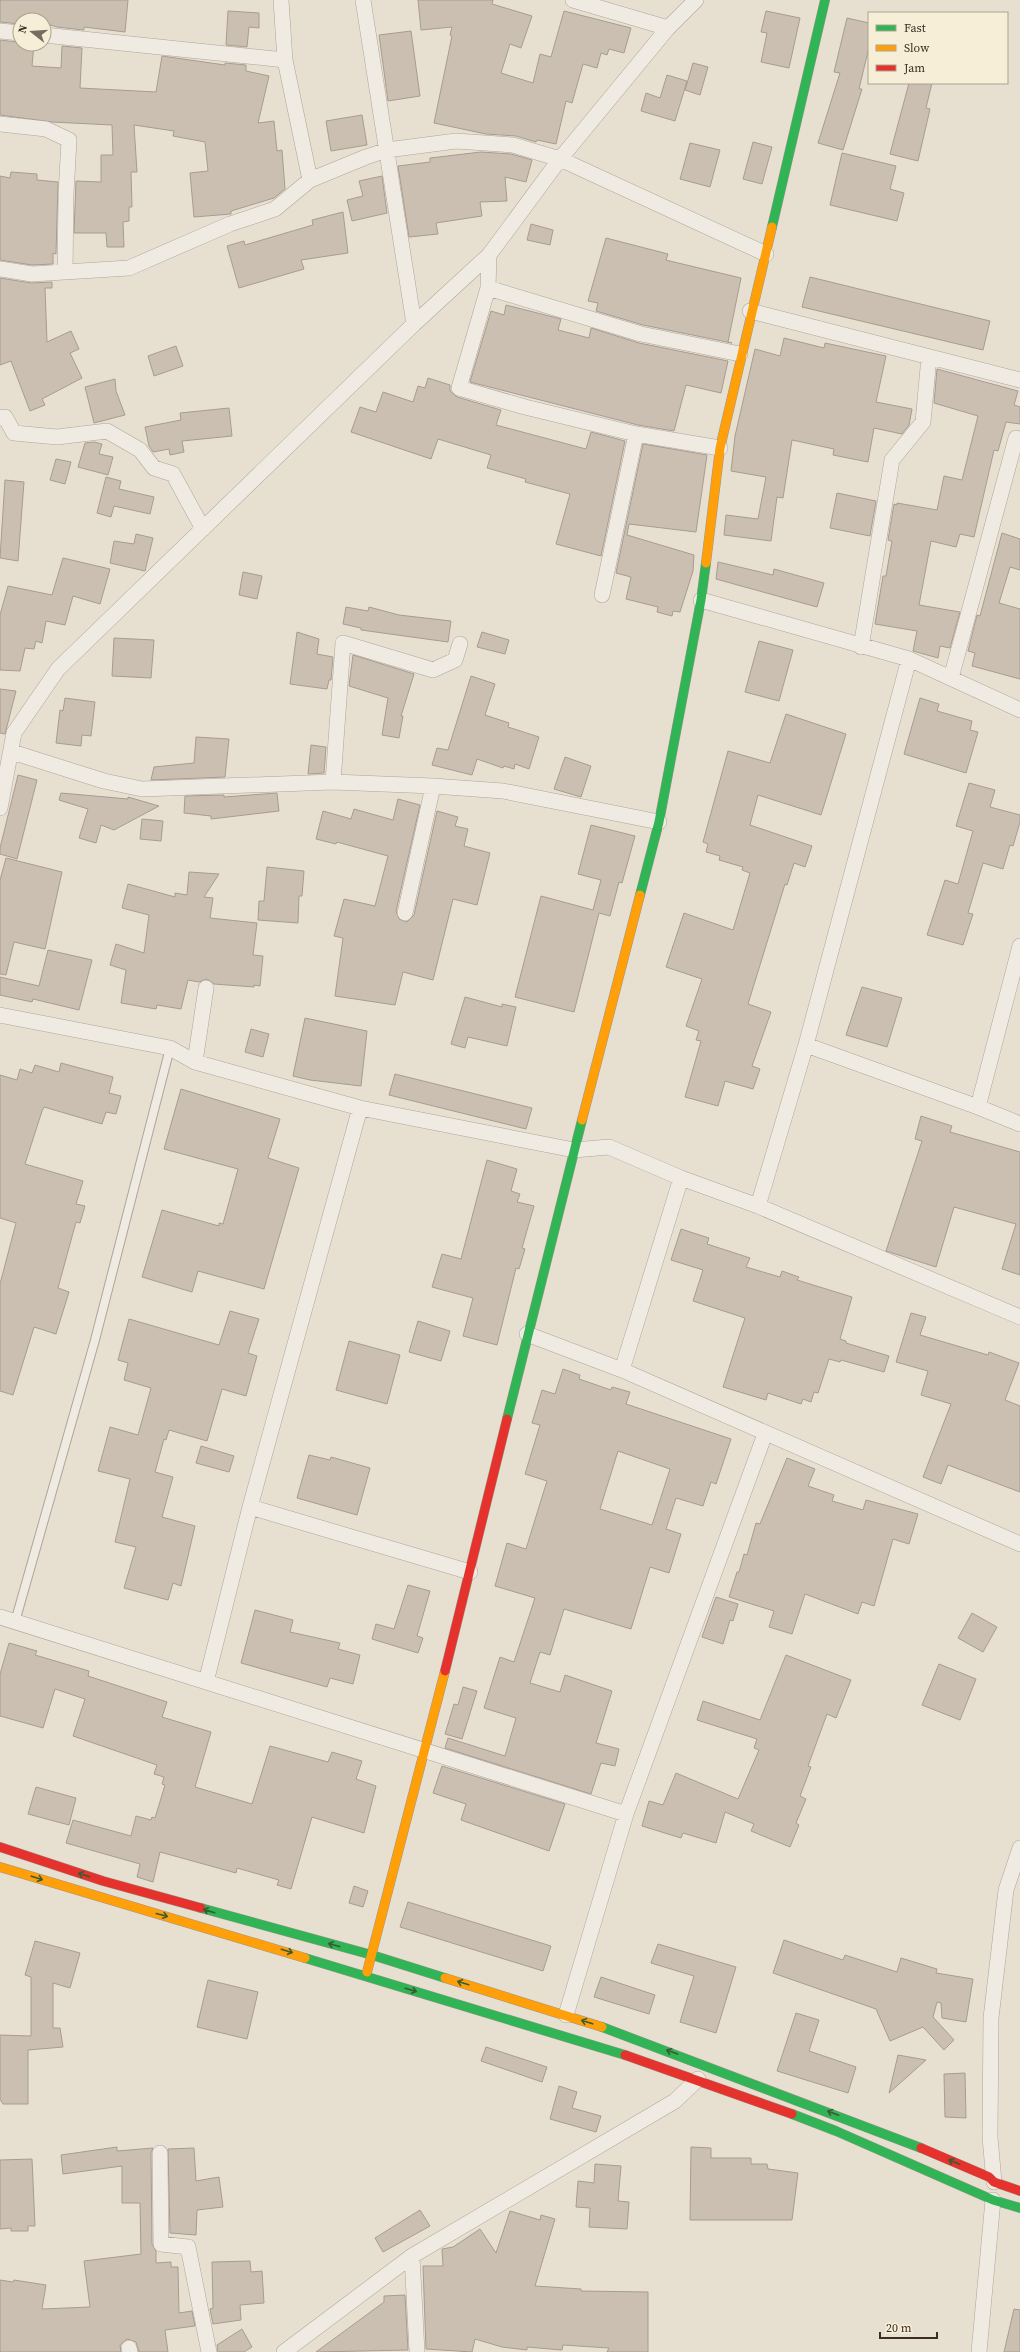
<svg xmlns="http://www.w3.org/2000/svg" width="1020" height="2352" font-family="'Source Serif 4',serif">
	<style>
		.building { fill: #cbbfb2; stroke: #a89c90; fill-rule: evenodd }
		.lines { fill: none; stroke-linecap: round; stroke-linejoin: round }
		.lane-casing { stroke: #ada599; stroke-width: 10 }
		.street-casing { stroke: #ada599; stroke-width: 16 }
		.fast-casing { stroke: #9c958a; stroke-width: 10 }
		.slow-casing { stroke: #9c958a; stroke-width: 10 }
		.jam-casing { stroke: #9c958a; stroke-width: 10 }
		.lane { stroke: #efebe3; stroke-width: 8 }
		.street { stroke: #efebe3; stroke-width: 15 }
		.fast { stroke: #30b455; stroke-width: 9 }
		.slow { stroke: #ff9f0a; stroke-width: 9 }
		.jam { stroke: #e5322d; stroke-width: 9 }
		.oneway { stroke: #385d33 }
	</style>
	<rect width="100%" height="100%" fill="#e7e0d1"/>
	<path class="building" d="M0,0H128L125,32L84,27V30L57,27L44,23V20H20V24L0,22Z
		M418,0H493L492,4L532,16L521,48L510,44L501,73L533,83L540,54L551,57L564,11L631,28L624,53L609,49L607,55L601,53L597,68L583,64L572,103L566,101L556,144L537,140L536,142L516,136L486,134L434,123L452,36L450,35L452,27L421,30Z
		M228,11L259,13V28L249,27L247,47L226,45Z
		M766,11L800,18L789,68L761,62L767,33L761,32Z
		M847,18L869,23V47L859,89H862L843,150L818,143L840,73L834,72Z
		M411,31L420,96L388,101L379,35Z
		M0,40L34,44L32,66L61,68L62,46L82,48L80,88L156,92L162,56L225,65V63L246,65V71L269,76L258,123L274,121L277,151L282,150L285,189L274,198L231,211V214L194,217L190,173L208,171L205,142L173,136L174,131L134,125L137,172H131L132,207H129V221L123,222L124,247H107L106,233H74L76,181L101,182V155H113L112,125L52,122L0,115Z
		M693,63L708,67L700,95L685,90Z
		M667,75L687,81L675,121L641,111L646,93L660,98Z
		M909,83H932L926,108L930,109L918,161L890,154Z
		M362,115L367,145L331,151L326,121Z
		M753,142L772,147L762,184L743,179Z
		M690,143L720,150L710,187L680,179Z
		M481,152L511,154L532,160L526,182L505,177L507,201L480,202L482,216L436,223L438,234L409,237L398,166L430,162V158Z
		M842,153L896,166L890,189L904,193L897,221L830,205Z
		M11,172L37,174V180L58,182L56,254L53,253V264L32,265L0,260V176L10,178Z
		M382,176L387,213L352,221L347,200L363,196L359,181Z
		M343,212L348,253L301,260L304,269L239,288L227,246L244,241L245,245L313,225L312,220Z
		M531,224L553,230L550,245L527,240Z
		M606,238L668,254L666,260L674,262L741,278L728,342L732,343L643,325L596,311L598,303L588,301Z
		M810,277L990,321L983,350L802,307Z
		M0,278L31,283L52,282V288H45L47,342L71,331L79,349L70,353L82,378L42,399L45,405L30,411L11,361L0,365Z
		M506,305L561,319L558,330L589,338L591,328L639,343L728,361L721,393L686,385L674,431L638,425L470,382L491,311L504,315Z
		M784,338L824,348L825,343L886,356L876,402L912,409L909,425L902,434L874,428L868,462L833,455L834,449L792,440L783,498L777,497L771,541L724,535L726,515L758,519L766,477L731,471L735,436L755,349L780,356Z
		M176,346L183,366L154,376L148,356Z
		M937,369L1018,391L1014,405L1020,407V424L1006,422L998,451L994,450L974,537L960,534L956,547L931,541L919,605L960,612L950,648L940,646L938,658L913,651L917,631L875,624L883,576H886L892,541L888,540L894,504L897,505V503L937,510L944,476L962,480L978,416L934,403Z
		M428,378L450,385V391L457,397L501,410L496,425L586,449L591,432L625,441L601,556L556,544L570,494L525,482L526,479L487,468L491,455L438,439L431,459L351,432L360,407L376,412L383,392L413,402L418,386L425,388Z
		M115,379L116,391L125,415L94,423L85,387Z
		M229,408L232,436L182,441L184,452L170,455L169,449L153,452L149,446L145,427L181,420L180,413Z
		M94,442L102,444L99,454L113,457L108,475L78,467L85,443Z
		M643,444L707,455L696,532L629,524L627,535L694,555L693,571L680,612L673,611L672,616L657,612L658,607L626,599L631,577L616,573Z
		M56,459L71,462L65,484L50,480Z
		M106,477L121,481L119,489L154,497L150,514L114,506L111,517L97,513Z
		M5,480L24,482L18,561L0,558Z
		M837,493L876,501L870,536L830,528Z
		M1002,533L1020,539V570L1010,567L999,603L1020,609V679L972,666L975,653L968,651L977,615L980,616Z
		M136,534L153,538L145,571L110,563L114,541L134,544Z
		M63,558L110,569L100,604L73,596L65,625L46,621L42,643L36,641L34,649L25,648L20,671L0,670V615L8,586L52,595Z
		M718,562L773,575L774,569L824,583L817,607L716,579Z
		M243,572L262,576L257,599L239,595Z
		M346,607L368,611L369,607L399,615L451,621L448,642L361,630V628L343,624Z
		M297,632L319,639L317,654L333,657L331,680H329L327,689L290,684Z
		M482,632L509,640L505,654L477,647Z
		M114,638L154,640L151,678L112,676Z
		M759,641L793,650L779,701L745,692Z
		M353,655L414,674L401,716H403L399,738L382,735L388,698L349,686Z
		M471,676L495,684L485,715L509,723L508,727L539,737L529,769L515,764L514,769L504,766L503,768L477,759L472,775L432,765L437,748L448,750Z
		M0,689L16,691L5,734L0,733Z
		M65,698L95,702L91,736L82,735L81,746L56,743L60,710L63,711Z
		M920,698L939,704L937,711L972,721L970,730L978,732L966,773L904,754Z
		M786,714L846,734L821,815L758,795L750,825L812,846L805,867L794,863L787,885L785,884L748,1004L771,1012L752,1066L760,1069L753,1089L725,1081L718,1106L685,1097L701,1041L696,1040L699,1031L686,1026L702,979L666,967L684,913L733,930L750,873L742,870L743,867L719,860L720,856L706,852L708,844L703,842L728,751L770,763Z
		M196,737L229,739L225,777L151,780L154,767L194,763Z
		M311,745L326,747L324,773L308,774Z
		M565,757L591,766L581,797L554,789Z
		M18,775L37,780L17,859L0,854V848Z
		M969,783L995,790L990,807L1020,815V822L1013,846L1010,845L1003,869L983,863L968,913L973,914L963,945L927,935L945,880L958,884L973,831L956,826Z
		M61,793L128,799V797L159,806L114,830L101,825L96,843L79,838L88,809L59,800Z
		M277,793L279,811L211,819V816L184,813L185,796L224,795V797Z
		M398,799L420,805L396,911L399,919L407,922L414,915L437,811L458,817L455,826L468,829L464,846L490,853L477,905L453,899L433,980L403,972L395,1005L335,996L343,938L334,936L344,899L375,906L388,856L337,842L336,844L316,839L323,811L351,819L354,809L393,820Z
		M142,819L163,821L161,841L140,839Z
		M591,825L635,836L622,883L619,882L610,916L599,913L574,1012L515,997L541,896L593,910L601,880L578,874Z
		M6,858L62,872L45,949L14,942L6,975L0,974V880Z
		M267,867L304,871L302,896H299L298,923L258,920L259,901H264Z
		M189,872L219,874L204,897L213,898L210,918L257,923L253,955L263,956L260,986L254,985V987L214,984L207,979L199,982L188,980L181,1009L157,1005L156,1009L121,1003L126,970L110,965L116,944L144,953L149,915L122,908L128,884L175,897V893L187,895Z
		M48,950L92,960L79,1010L33,999L32,1002L0,995V977L39,986Z
		M862,987L902,998L887,1047L846,1035Z
		M465,997L502,1007V1004L516,1007L507,1046L468,1037L465,1048L451,1044Z
		M305,1018L367,1031L361,1086L310,1080L293,1076Z
		M251,1029L269,1034L263,1057L245,1052Z
		M61,1063L113,1077L109,1093L121,1096L116,1114L106,1112L102,1124L44,1107L42,1111L25,1164L83,1181L76,1204L85,1206L80,1223L76,1222L58,1288L69,1292L56,1334L34,1327L13,1395L0,1391V1284L16,1223L0,1218V1075L17,1080L20,1069L32,1073L35,1065L59,1072Z
		M395,1074L532,1108L526,1129L389,1095Z
		M181,1089L280,1119L268,1158L299,1168L264,1289L198,1271L192,1292L142,1277L162,1210L219,1226V1223L223,1224L238,1169L164,1149Z
		M921,1116L952,1126L950,1132L1020,1152V1275L1002,1269L1016,1224L954,1207L936,1267L886,1251L922,1141L915,1139Z
		M487,1160L517,1169L511,1191L520,1194L517,1202L534,1206L522,1248L525,1249L519,1269L516,1268L497,1345L463,1336L473,1298L432,1287L442,1254L461,1259Z
		M681,1229L709,1238L707,1244L750,1258L746,1267L780,1277L782,1271L799,1277L797,1280L852,1297L840,1339L846,1341V1343L889,1356L884,1372L841,1360L840,1362L829,1359L818,1393L814,1392L811,1402L803,1399L801,1404L768,1393L766,1400L723,1387L745,1318L693,1301L703,1270L671,1260Z
		M230,1311L259,1319L248,1353L257,1356L246,1396L222,1389L207,1441L169,1430L166,1440L164,1439L155,1472L173,1477L162,1517L195,1526L181,1586L173,1583L168,1600L124,1588L136,1547L115,1542L130,1479L98,1471L110,1427L138,1435L151,1388L124,1380L128,1363L118,1360L129,1319L219,1345Z
		M911,1313L926,1317L920,1335L988,1355L989,1352L1019,1363L1005,1400L1020,1406V1492L948,1465L941,1484L923,1477L951,1404L921,1395L928,1371L896,1362Z
		M418,1321L450,1331L441,1361L409,1352Z
		M349,1341L400,1355L387,1404L336,1390Z
		M563,1369L580,1375L579,1379L611,1390L612,1387L630,1392L626,1404L731,1439L716,1484L711,1482L703,1506L676,1498L666,1529L681,1534L669,1573L650,1567L631,1629L564,1609L550,1655L540,1652L530,1683L560,1692L565,1675L612,1691L596,1743L619,1749L615,1766L601,1763L591,1794L445,1748L448,1738L505,1756L516,1718L484,1708L500,1657L514,1662L535,1598L495,1586L507,1543L526,1549L547,1481L525,1474L540,1425L532,1423L542,1390L555,1394ZM618,1451L670,1469L652,1525L600,1509Z
		M201,1446L234,1456L229,1472L196,1463Z
		M309,1455L330,1460L331,1457L370,1468L357,1515L297,1498Z
		M787,1458L815,1469L808,1486L834,1495L832,1501L863,1510L866,1500L918,1514L909,1544L893,1539L874,1606L862,1602L858,1614L805,1594L792,1634L769,1627L774,1611L729,1597L737,1572H739L744,1554L747,1555L756,1523L760,1524Z
		M408,1585L430,1591L417,1636L423,1638L418,1653L372,1639L376,1624L394,1629Z
		M716,1597L738,1604L733,1621L730,1620L723,1644L702,1637Z
		M255,1610L293,1620L290,1632L340,1643L338,1649L360,1655L353,1684L330,1678L327,1687L241,1663Z
		M972,1613L997,1627L983,1652L958,1638Z
		M9,1643L37,1651L35,1655L89,1671L88,1676L167,1702L162,1717L211,1732L195,1787L252,1804L270,1746L328,1762L332,1752L362,1761L356,1779L376,1786L364,1833L312,1817L291,1889L277,1885L279,1880L237,1868L236,1873L160,1852L153,1882L137,1877L140,1864L66,1843L73,1820L131,1836L136,1816L151,1820L152,1817L155,1818L165,1785L162,1784L164,1777L154,1774L157,1765L73,1736L85,1699L55,1689L43,1728L0,1716V1674Z
		M786,1655L851,1680L836,1718L827,1714L808,1766L811,1767L800,1796L806,1799L796,1823L799,1825L790,1847L751,1831L754,1824L725,1812L716,1843L683,1833L681,1838L642,1826L649,1801L663,1805L676,1773L738,1799L759,1750L754,1748L757,1739L697,1720L703,1701L760,1720Z
		M939,1664L976,1679L960,1720L922,1705Z
		M463,1687L477,1691L462,1739L445,1734L454,1704L458,1705Z
		M442,1766L565,1804L549,1851L461,1820L466,1804L433,1793Z
		M36,1787L76,1798L69,1825L28,1814Z
		M354,1886L368,1891L363,1907L349,1903Z
		M408,1902L551,1946L543,1971L400,1927Z
		M784,1940L843,1960L845,1955L897,1972L901,1958L937,1969L936,1973L973,1979L966,2022L942,2018L941,2003L937,2002L933,2017L954,2040L944,2050L923,2027L890,2041L876,2009L773,1973Z
		M35,1941L80,1953L70,1988L53,1983V2028H60L63,2047L28,2050V2104H3L0,2099V2035L31,2036V1977L25,1975Z
		M658,1944L736,1967L716,2033L680,2022L694,1976L651,1963Z
		M601,1977L655,1995L649,2014L594,1997Z
		M208,1980L258,1992L247,2039L197,2027Z
		M796,2013L819,2020L809,2051L856,2067L848,2093L777,2071Z
		M486,2047L547,2067L542,2082L481,2061Z
		M898,2055L926,2060L889,2093Z
		M965,2073L966,2118L945,2117L944,2074Z
		M559,2086L577,2092L572,2108L601,2116L596,2132L550,2119Z
		M117,2147V2151L153,2148L151,2153L152,2244L156,2251V2263L171,2262V2267H178L179,2313L192,2311L195,2326L165,2330L168,2352H139L136,2342L127,2339L120,2345L121,2352H0V2280L13,2282L14,2280L46,2285L42,2309L90,2307L84,2261L141,2254L140,2203H122V2166L63,2174L61,2155Z
		M691,2147L711,2148V2158H751V2164H767L768,2169L798,2173L792,2220H690Z
		M194,2148L196,2181L219,2177L223,2207L197,2210L196,2235L170,2233L168,2149Z
		M32,2159L35,2226H28V2231H11V2228L0,2229V2160Z
		M595,2164L621,2166L618,2201L629,2202L627,2229L589,2227L590,2208L576,2207L578,2181L594,2183Z
		M420,2210L430,2226L383,2252L375,2238Z
		M510,2211L540,2220L541,2215L555,2219L535,2286L581,2289V2291L648,2292V2352H607L609,2348L563,2345L562,2350L527,2347V2350L502,2347L475,2339L472,2352L426,2349L423,2266H443L442,2249L453,2247L480,2229L496,2253Z
		M250,2261L251,2272L262,2271L264,2303L240,2305L241,2320L213,2324L210,2309L213,2308L212,2262Z
		M405,2295L408,2350L316,2352L384,2302V2296Z
		M1014,2309L1020,2310V2352H1004Z
		M242,2329L252,2347L244,2352H218L217,2345Z"/>
	<g class="lines">
		<defs>
			<path id="lane" d="M15,1622L95,1340L170,1048"/>
			<path id="street" d="M281,0L285,60L310,180
				M363,0L414,324
				M573,0L668,28
				M0,31L20,33
				M44,35L285,60
				M0,124L46,129L69,140L66,194L65,272
				M489,255L488,288L459,388L525,407L636,434L720,448
				M0,269L32,274L129,268L230,224L275,209L310,180L366,157L387,150L456,141L513,145L560,159L766,254
				M488,288L641,334L740,354
				M750,311L1020,380
				M0,418L5,417L14,433L57,437L107,431L140,450L154,468L173,474L203,529
				M602,595L636,434
				M701,600L909,659L1020,710
				M861,647L892,460L923,422L929,357
				M951,678L1016,438
				M12,752L104,781L142,789L333,782L433,786L503,791L659,822
				M333,782L343,643L433,670L455,660L460,644
				M0,808L14,733L58,669L414,324L489,255L560,159L668,28L696,0
				M405,913L433,786
				M1020,946L978,1107L1020,1124
				M0,1015L170,1048L195,1062L360,1108L574,1150L609,1147L681,1178L758,1206L1020,1317
				M806,1045L978,1107
				M195,1062L206,988
				M758,1206L806,1045L909,659
				M527,1334L622,1370L1020,1544
				M622,1370L681,1178
				M250,1507L470,1572
				M0,1617L626,1814
				M206,1682L250,1507L360,1108
				M566,2015L626,1814L765,1434
				M160,2153L161,2244L188,2247L209,2352
				M994,2182L990,2137L991,2018L1006,1890L1020,1848
				M412,2256L417,2352
				M129,2348L130,2352
				M284,2352L412,2256L675,2101L698,2079
				M979,2352L993,2200"/>
			<path id="fast" d="M772,227L825,0
				M640,895L659,822L701,600L706,563
				M507,1419L582,1120
				M201,1908L372,1955L445,1978
				M305,1958L625,2055
				M602,2027L921,2148
				M792,2114L836,2131L993,2200L1020,2208"/>
			<path id="slow" d="M706,563L720,448L772,227
				M582,1120L640,895
				M0,1867L305,1958
				M367,1972L445,1671
				M445,1978L602,2027"/>
			<path id="jam" d="M445,1671L507,1419
				M0,1847L103,1881L201,1908
				M625,2055L792,2114
				M921,2148L989,2177L994,2182L1020,2191"/>
		</defs>
		<use href="#lane" class="lane-casing"/>
		<use href="#street" class="street-casing"/>
		<use href="#fast" class="fast-casing"/>
		<use href="#slow" class="slow-casing"/>
		<use href="#jam" class="jam-casing"/>
		<use href="#lane" class="lane"/>
		<use href="#street" class="street"/>
		<use href="#fast" class="fast"/>
		<use href="#slow" class="slow"/>
		<use href="#jam" class="jam"/>
	</g>
	<defs><path id="oneway-shaft" d="M-6 0H5M1.5-3L5.5 0L1.5 3" fill="none" stroke-width="1.6" stroke-linecap="round" stroke-linejoin="round"/></defs>
	<g class="oneway">
		<use href="#oneway-shaft" transform="translate(84 1875) rotate(-162)"/>
		<use href="#oneway-shaft" transform="translate(37 1878) rotate(18)"/>
		<use href="#oneway-shaft" transform="translate(209 1911) rotate(-164)"/>
		<use href="#oneway-shaft" transform="translate(162 1915) rotate(15)"/>
		<use href="#oneway-shaft" transform="translate(334 1945) rotate(-165)"/>
		<use href="#oneway-shaft" transform="translate(287 1951) rotate(17)"/>
		<use href="#oneway-shaft" transform="translate(463 1983) rotate(-163)"/>
		<use href="#oneway-shaft" transform="translate(411 1990) rotate(16)"/>
		<use href="#oneway-shaft" transform="translate(587 2022) rotate(-162)"/>
		<use href="#oneway-shaft" transform="translate(672 2052) rotate(-160)"/>
		<use href="#oneway-shaft" transform="translate(833 2113) rotate(-159)"/>
		<use href="#oneway-shaft" transform="translate(954 2162) rotate(-157)"/>
	</g>
	<rect x="868" y="12" width="140" height="72" fill="#f7eed8" stroke="#ada18e"/>
	<rect x="876" y="25" width="20" height="6" fill="#30b455" stroke="#ada18e"/>
	<text x="904" y="32" font-size="12" fill="#3d2e20">Fast</text>
	<rect x="876" y="45" width="20" height="6" fill="#ff9f0a" stroke="#ada18e"/>
	<text x="904" y="52" font-size="12" fill="#3d2e20">Slow</text>
	<rect x="876" y="65" width="20" height="6" fill="#e5322d" stroke="#ada18e"/>
	<text x="904" y="72" font-size="12" fill="#3d2e20">Jam</text>
	<g transform="translate(32 32) rotate(287)"><circle r="19" fill="#f7eed8" stroke="#ada18e"/>
	<path d="M0-3L7 15L0 10L-7 15Z" fill="#786c5e"/>
	<text y="-6" font-size="11" font-weight="bold" text-anchor="middle" fill="#3d2e20">N</text>
	</g>
	<path d="M880 2332v6h57v-6" fill="none" stroke="#3d2e20" stroke-width="2"/>
	<text x="886" y="2332" font-size="12" fill="#3d2e20" stroke="#f7eed8" stroke-width="3" paint-order="stroke">20 m</text>
</svg>
